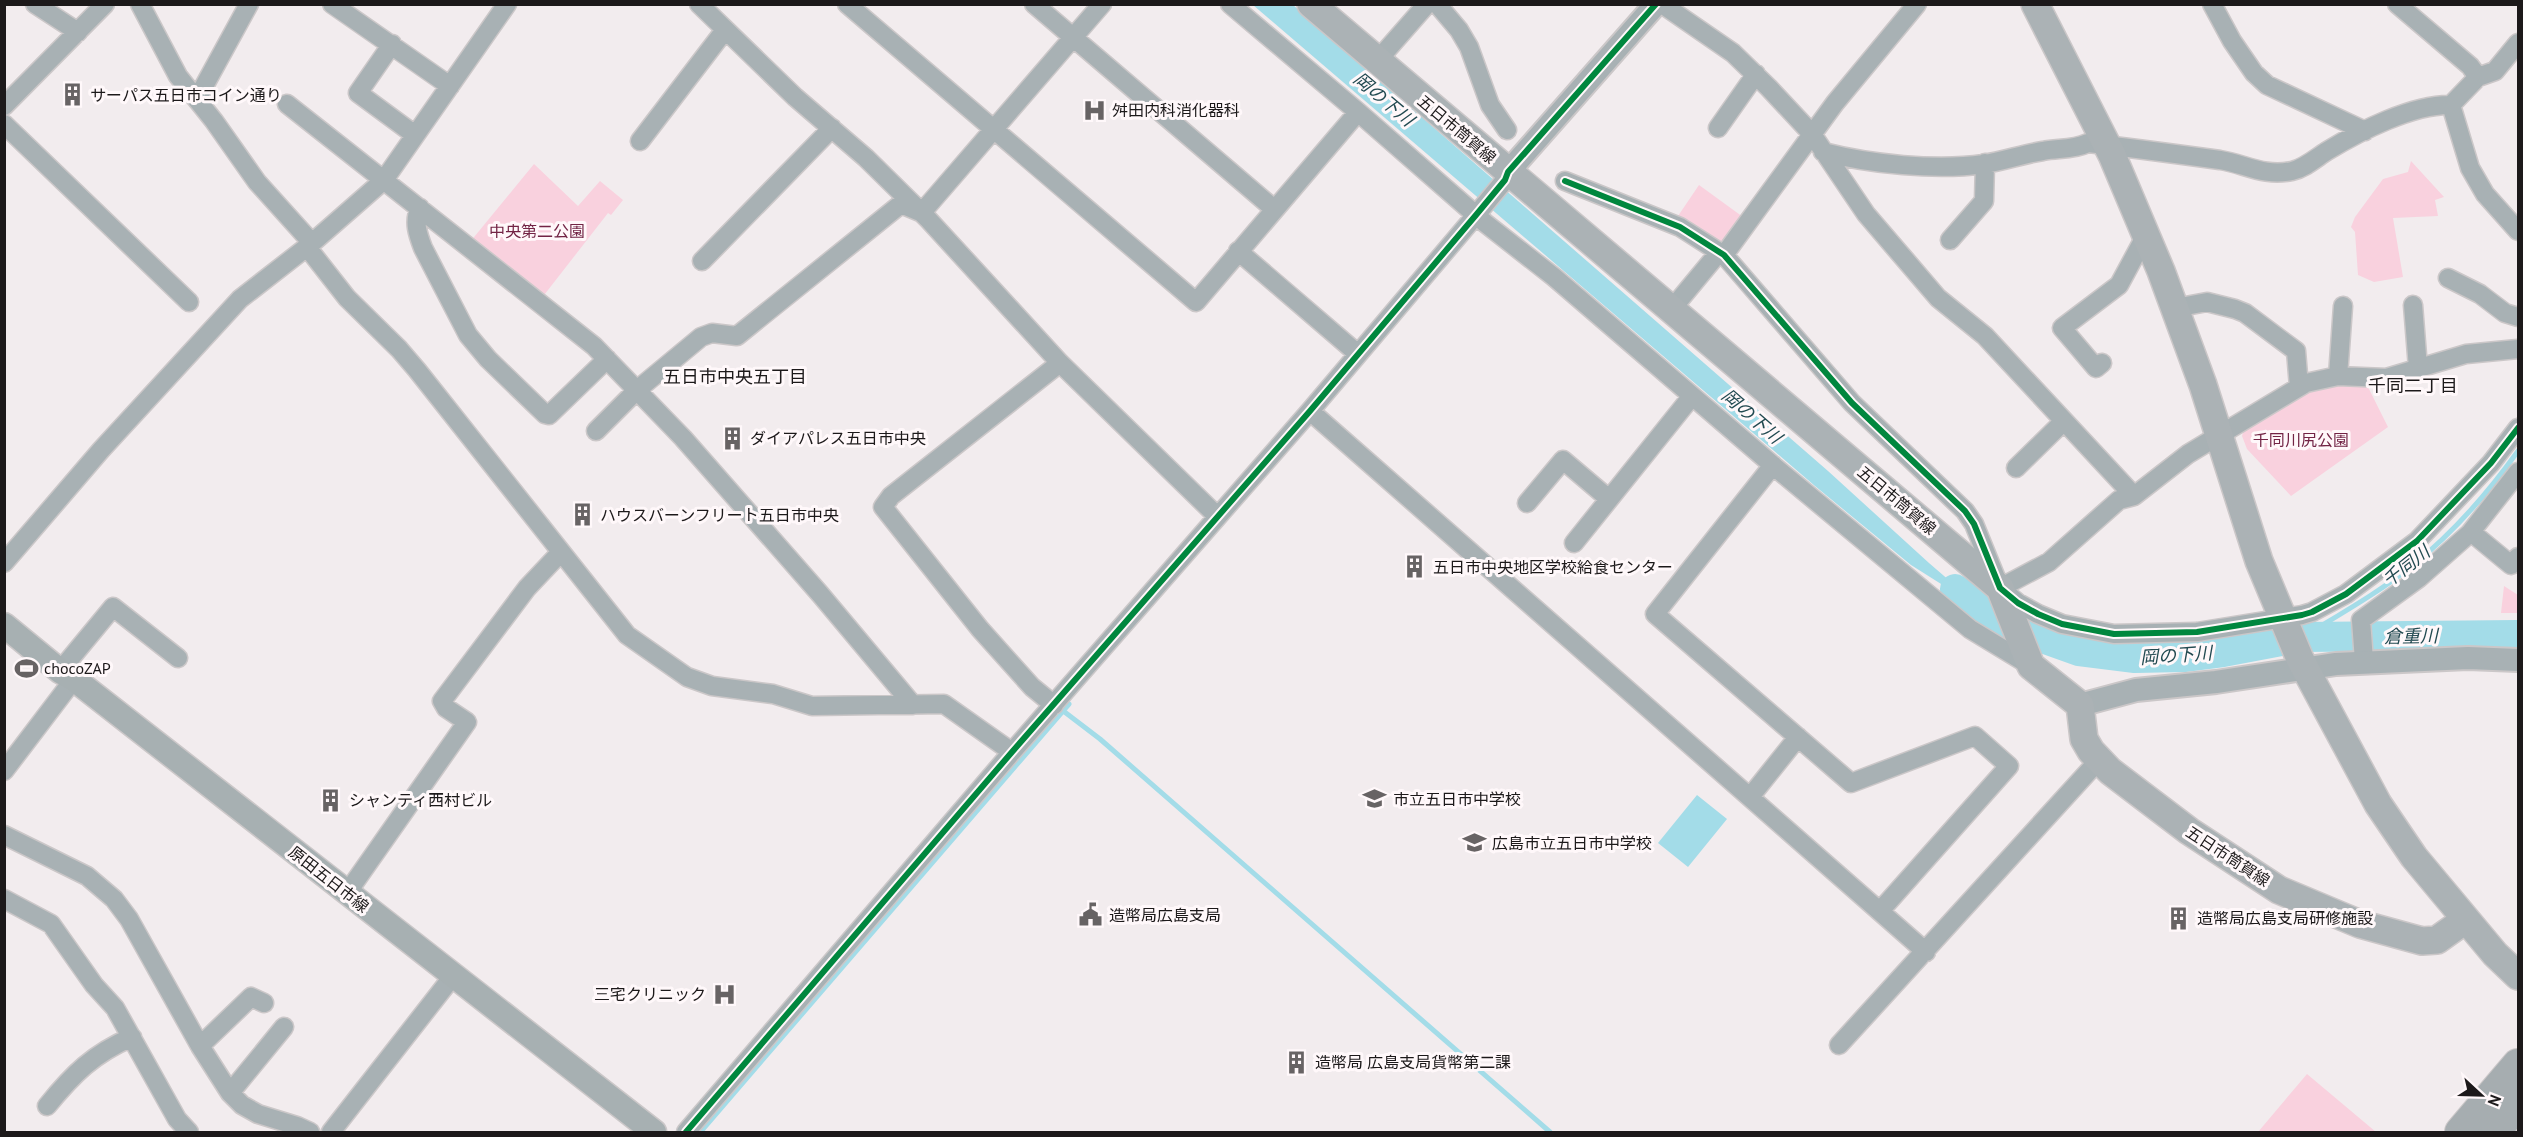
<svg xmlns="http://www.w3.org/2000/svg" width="2523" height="1137" font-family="'PT Sans','Noto Sans JP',sans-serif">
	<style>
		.green { fill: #f9d1de }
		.water { fill: #a3dce8 }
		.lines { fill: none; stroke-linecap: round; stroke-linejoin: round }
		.stream { stroke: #a3dce8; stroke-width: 5 }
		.river { stroke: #a3dce8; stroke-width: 30 }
		.minor-casing { stroke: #cbc7c8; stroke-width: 21 }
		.tertiary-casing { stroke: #cbc7c8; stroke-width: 26 }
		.secondary-casing { stroke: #cbc7c8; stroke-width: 27 }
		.primary-casing { stroke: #cbc7c8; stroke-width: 30 }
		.motorway-casing { stroke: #cbc7c8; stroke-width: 34 }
		.minor { stroke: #a8b1b4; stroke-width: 18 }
		.tertiary { stroke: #a8b1b4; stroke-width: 22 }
		.secondary { stroke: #a7b0b2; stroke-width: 24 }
		.primary { stroke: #abb2b5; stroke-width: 27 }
		.motorway { stroke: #a6adb0; stroke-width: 32 }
		.cycleway-casing { stroke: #fff8fa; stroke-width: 10 }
		.cycleway { stroke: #00873e; stroke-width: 6 }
		.labels { text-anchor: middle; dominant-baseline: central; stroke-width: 6; stroke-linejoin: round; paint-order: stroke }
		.poi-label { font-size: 16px; fill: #1c191a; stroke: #fff8fa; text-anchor: start }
		.street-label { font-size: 16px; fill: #1c191a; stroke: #fff8fa }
		.park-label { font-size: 16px; fill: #722445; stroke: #fff8fa }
		.water-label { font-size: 18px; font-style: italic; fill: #224a51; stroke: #fff8fa }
		.neighbourhood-label { font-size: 18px; fill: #1c191a; stroke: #fff8fa }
	</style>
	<rect width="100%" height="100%" fill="#f2ecee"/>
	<path class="green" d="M2411,161L2444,197L2435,200L2438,216L2393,218L2403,277L2374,282L2358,275L2355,232L2351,227L2355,217L2383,179L2408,172Z
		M534,164L578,206L600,181L623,200L611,215L608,213L541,299L470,242Z
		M1699,185L1743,217L1724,246L1678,216Z
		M2366,383L2388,427L2291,496L2247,449L2242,436L2244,429L2320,384Z
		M2504,586L2518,595V613H2501Z
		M2307,1074L2376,1132H2258Z"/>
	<path class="water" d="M1253,5H1293L1828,471L1929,563L1987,613L1911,565L1815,486Z
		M1697,795L1727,819L1688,867L1658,843Z"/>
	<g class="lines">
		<path class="stream" d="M2303,637C2340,614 2378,593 2412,566C2453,533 2488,493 2518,451
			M1062,710L1100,739L1550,1132
			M703,1129L1069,704"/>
		<path class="river" d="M1955,589L1987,613L2025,632L2079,651L2135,658L2184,657L2223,652L2303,637L2518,635"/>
		<defs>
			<path id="minor" d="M35,4L78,32
				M140,4L178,76L214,121L257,182L312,243
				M332,4L450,86
				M699,4L795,97L866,158L927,218L1060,363L1217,516
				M847,4L1196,302L1358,112
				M1034,4L1274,209
				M1230,4L1358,112L1485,223L1554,277L1776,468L1970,629L2031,666
				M1437,4L1459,30L1469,47L1490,105L1507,130
				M1662,4L1733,53L1769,88L1812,134L1866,214L1938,298L1985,336L2134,496
				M2212,4L2232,41L2254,73L2267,85L2365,131
				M2397,4L2470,66L2478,77
				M392,44L358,93L415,135
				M1377,61L1427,4
				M197,99L249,4
				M287,104L594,346L683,438L820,594L913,705
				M2451,105L2470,168L2485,194L2518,231
				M4,106L105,4
				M4,124L189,302
				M1718,128L1756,74
				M640,141L725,30
				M1823,152C1870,164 1936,171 1984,164C2004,161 2023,154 2043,151C2058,148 2073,150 2088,143C2132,148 2176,154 2220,160C2245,164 2264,177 2292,171C2305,168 2316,158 2327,151C2360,131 2413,104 2451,105L2478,77L2495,71L2518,43
				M1565,181L1680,227L1724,255L1852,403L1965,511L1974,524L2000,588L2018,603L2038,614L2062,624L2114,634L2197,632L2302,615L2312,612L2346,594L2417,541L2491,463L2518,428
				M420,208C413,221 418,235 423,248L468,335L488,359L545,414L549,415L607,359
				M1950,240L1984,201L1985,163
				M307,247L347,298L399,349L417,370L627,635L687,677L712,686L773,694L812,706L944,704L1012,752
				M1238,251L1358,354
				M702,261L832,128
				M2448,278L2480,294L2505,313L2518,317
				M2413,305L2418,368
				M2175,308L2207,302L2235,309L2245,313L2296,351L2299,387
				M1671,310L1715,257L1724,255L1835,103L1917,4
				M2102,363L2096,368L2062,328L2119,285L2146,235
				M2338,376L2343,306
				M1310,411L1926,952
				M596,431L637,390L701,337L712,333L737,336L901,204L920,212L924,210L1102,4
				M1773,465L1655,614L1851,783L1975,736L2009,766L1880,911
				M2016,468L2064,421
				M1527,503L1563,460L1609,499
				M2471,532L2511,565L2518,557
				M1574,543L1692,396
				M4,563L101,450L240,299L312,243L384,180L507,4
				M2000,588L2049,562L2119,500L2134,496L2188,454L2306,383L2338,376L2386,378L2466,354L2518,349
				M2364,661L2361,620L2419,578L2470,533L2518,472
				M60,671L113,607L178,658
				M1054,705L1032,687L980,629L883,507L891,496L1060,363
				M4,771L74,679
				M1750,797L1798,737
				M4,835L87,876L114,899L129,919L200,1046L230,1093L242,1105L258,1114L297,1126L310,1132
				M347,893L467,722L446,708L442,701L527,588L561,552
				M4,899L51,924L94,985L115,1008L177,1119L189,1132
				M1839,1045L2099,760
				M200,1046L251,997L264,1003
				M230,1093L284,1027
				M47,1106C73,1074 93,1054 132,1037
				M331,1132L453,976
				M686,1132L1012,752L1310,411L1476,215L1505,180L1508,172"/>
			<path id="tertiary" d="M1508,172L1656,4
				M2080,705L2136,690L2216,682L2336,664L2468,658L2518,660"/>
			<path id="secondary" d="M4,625L60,671L74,679L654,1132"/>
			<path id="primary" d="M1311,4L2000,588L2031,666L2080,705L2084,739L2091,751L2110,771L2189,831L2279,890L2360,924L2422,941L2437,940L2465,920
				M2035,4L2112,155L2161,271L2203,385L2259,561L2300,659L2378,804L2414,857L2495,954L2518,976"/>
			<path id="motorway" d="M2461,1132L2518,1065
				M2493,1132L2518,1103"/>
		</defs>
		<use href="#minor" class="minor-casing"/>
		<use href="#tertiary" class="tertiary-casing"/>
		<use href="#secondary" class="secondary-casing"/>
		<use href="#primary" class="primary-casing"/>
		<use href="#motorway" class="motorway-casing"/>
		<use href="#minor" class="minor"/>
		<use href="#tertiary" class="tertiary"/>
		<use href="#secondary" class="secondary"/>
		<use href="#primary" class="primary"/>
		<use href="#motorway" class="motorway"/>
		<defs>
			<path id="cycleway" d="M1565,181L1680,227L1724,255L1852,403L1965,511L1974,524L2000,588L2018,603L2038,614L2062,624L2114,634L2197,632L2302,615L2312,612L2346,594L2417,541L2491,463L2518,428
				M686,1132L1012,752L1310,411L1476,215L1505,180L1508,172L1656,4"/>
		</defs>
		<use href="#cycleway" class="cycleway-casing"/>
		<use href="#cycleway" class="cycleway"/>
	</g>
	<defs>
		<symbol id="building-bare" viewBox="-9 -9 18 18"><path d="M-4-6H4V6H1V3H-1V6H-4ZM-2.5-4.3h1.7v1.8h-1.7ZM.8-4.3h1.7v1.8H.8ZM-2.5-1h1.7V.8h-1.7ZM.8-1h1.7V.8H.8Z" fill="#676364" stroke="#fff8fa" stroke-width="2.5" paint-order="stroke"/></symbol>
		<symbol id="hospital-bare" viewBox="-9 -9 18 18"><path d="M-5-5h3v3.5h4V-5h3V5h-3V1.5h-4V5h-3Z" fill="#676364" stroke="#fff8fa" stroke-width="2.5" paint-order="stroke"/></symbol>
		<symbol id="stadium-bare" viewBox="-9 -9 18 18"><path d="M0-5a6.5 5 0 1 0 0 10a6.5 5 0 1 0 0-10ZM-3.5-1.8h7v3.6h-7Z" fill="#676364" stroke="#fff8fa" stroke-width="2.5" paint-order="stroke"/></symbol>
		<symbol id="school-bare" viewBox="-9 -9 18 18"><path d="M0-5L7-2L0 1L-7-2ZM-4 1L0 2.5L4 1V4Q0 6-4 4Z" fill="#676364" stroke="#fff8fa" stroke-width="2.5" paint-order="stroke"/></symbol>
		<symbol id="civic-bare" viewBox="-9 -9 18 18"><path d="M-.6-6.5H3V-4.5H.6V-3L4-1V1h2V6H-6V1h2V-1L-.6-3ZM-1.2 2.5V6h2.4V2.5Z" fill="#676364" stroke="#fff8fa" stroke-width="2.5" paint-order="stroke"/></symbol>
	</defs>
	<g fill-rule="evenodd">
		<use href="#building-bare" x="56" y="78" width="33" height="33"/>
		<use href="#hospital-bare" x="1078" y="94" width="33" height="33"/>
		<use href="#building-bare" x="716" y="422" width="33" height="33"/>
		<use href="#building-bare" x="566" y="498" width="33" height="33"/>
		<use href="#building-bare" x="1398" y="550" width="33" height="33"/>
		<use href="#stadium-bare" x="10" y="652" width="33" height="33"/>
		<use href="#school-bare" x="1358" y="782" width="33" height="33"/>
		<use href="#building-bare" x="314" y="784" width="33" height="33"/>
		<use href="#school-bare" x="1458" y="826" width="33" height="33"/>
		<use href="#civic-bare" x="1074" y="898" width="33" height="33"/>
		<use href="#building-bare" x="2162" y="902" width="33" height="33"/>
		<use href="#hospital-bare" x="708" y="978" width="33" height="33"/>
		<use href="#building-bare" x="1280" y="1046" width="33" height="33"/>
	</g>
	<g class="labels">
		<g class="poi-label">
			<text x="90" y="95">サーパス五日市コイン通り</text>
			<text x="1112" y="110">舛田内科消化器科</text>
			<text x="750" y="438">ダイアパレス五日市中央</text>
			<text x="600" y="515">ハウスバーンフリート五日市中央</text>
			<text x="1433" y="567">五日市中央地区学校給食センター</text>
			<text x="44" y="668">chocoZAP</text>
			<text x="1393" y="799">市立五日市中学校</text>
			<text x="349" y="800">シャンティ西村ビル</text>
			<text x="1492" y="843">広島市立五日市中学校</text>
			<text x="1109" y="915">造幣局広島支局</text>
			<text x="2197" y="918">造幣局広島支局研修施設</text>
			<text x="706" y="994" text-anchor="end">三宅クリニック</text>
			<text x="1315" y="1062">造幣局 広島支局貨幣第二課</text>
		</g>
		<g class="street-label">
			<text transform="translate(1457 129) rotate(40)">五日市筒賀線</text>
			<text transform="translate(1897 500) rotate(40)">五日市筒賀線</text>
			<text transform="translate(2228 856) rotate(33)">五日市筒賀線</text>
			<text transform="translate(329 879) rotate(38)">原田五日市線</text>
		</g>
		<g class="park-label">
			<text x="537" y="231">中央第二公園</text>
			<text x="2301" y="440">千同川尻公園</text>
		</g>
		<g class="water-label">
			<text transform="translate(1384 99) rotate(40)">岡の下川</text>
			<text transform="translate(1752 416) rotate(41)">岡の下川</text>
			<text transform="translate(2406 566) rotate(-38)">千同川</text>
			<text transform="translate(2411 636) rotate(-1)">倉重川</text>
			<text transform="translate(2176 655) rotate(-4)">岡の下川</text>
		</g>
		<g class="neighbourhood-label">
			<text x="735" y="376">五日市中央五丁目</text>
			<text x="2413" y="385">千同二丁目</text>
		</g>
	</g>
	<rect width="2523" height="1137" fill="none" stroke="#1c191a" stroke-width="12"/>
	<g transform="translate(2481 1095) rotate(112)" stroke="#fff8fa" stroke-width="4.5" paint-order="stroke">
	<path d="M0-4.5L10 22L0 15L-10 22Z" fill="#1c191a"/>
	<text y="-9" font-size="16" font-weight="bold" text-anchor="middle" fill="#1c191a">N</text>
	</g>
</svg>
